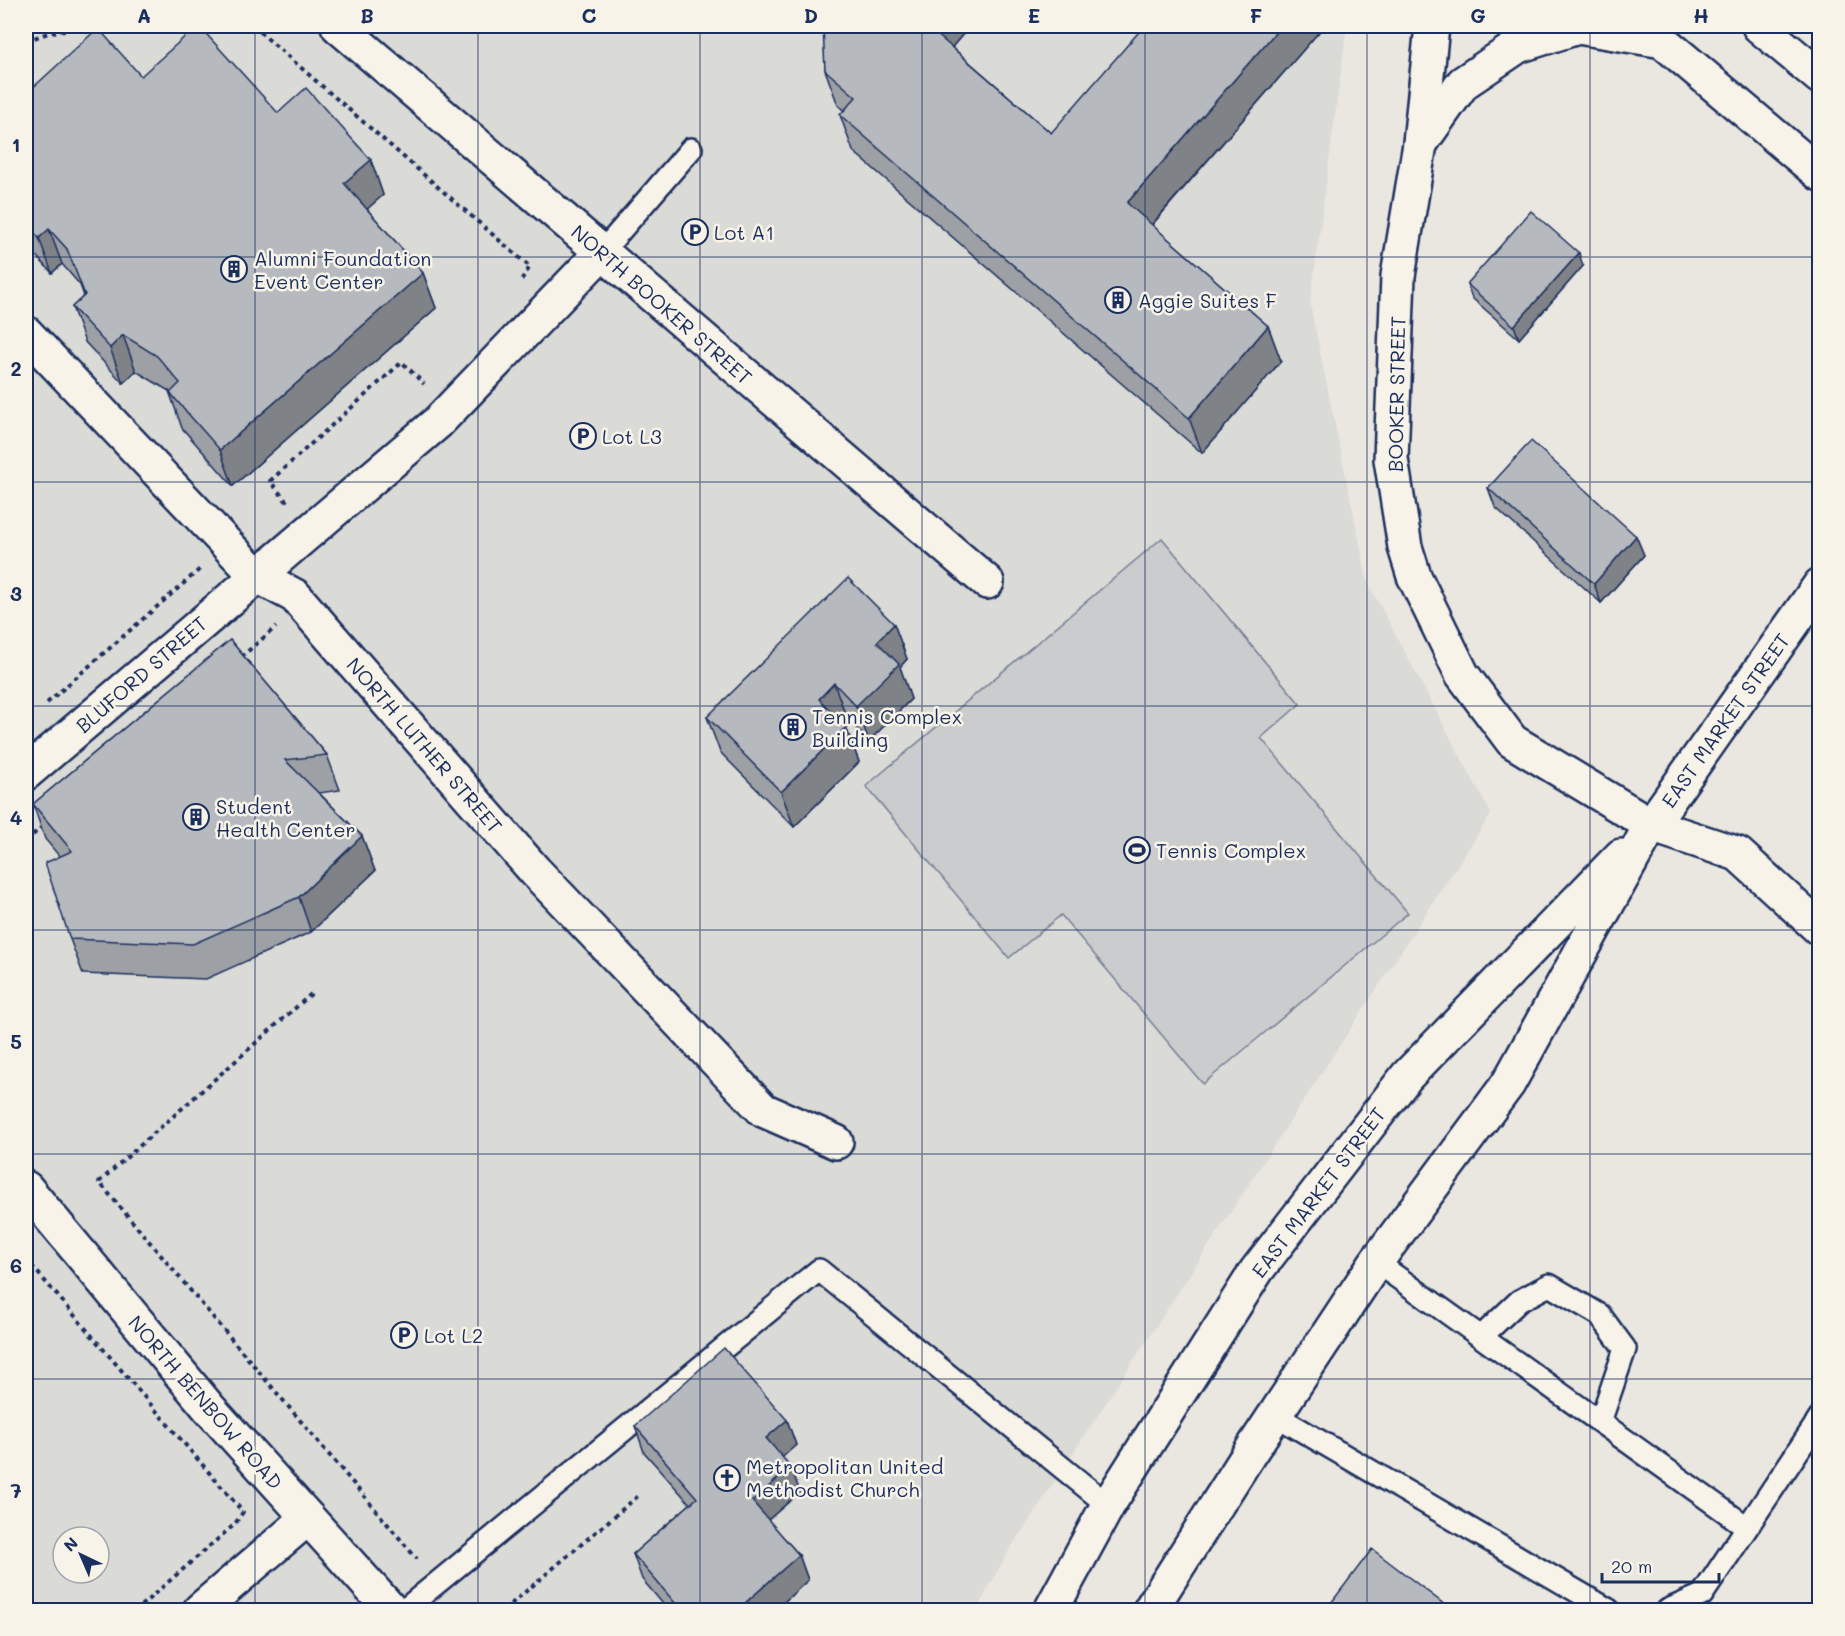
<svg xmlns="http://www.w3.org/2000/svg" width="1845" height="1636" font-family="Mali,sans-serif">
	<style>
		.built { fill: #dadad6; fill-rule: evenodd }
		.green { fill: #cbcccd; stroke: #737e96; stroke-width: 1.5 }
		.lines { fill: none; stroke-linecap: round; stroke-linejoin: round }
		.lane-casing { stroke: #1b2f5e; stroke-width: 26 }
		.street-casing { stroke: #1b2f5e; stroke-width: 38 }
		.secondary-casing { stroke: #1b2f5e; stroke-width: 38 }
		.highway-casing { stroke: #1b2f5e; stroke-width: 38 }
		.path { stroke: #1b2f5e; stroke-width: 4; stroke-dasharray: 4.5 4.5; stroke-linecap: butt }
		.lane { stroke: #f7f3e8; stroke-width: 21 }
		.street { stroke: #f7f3e8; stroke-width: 33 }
		.secondary { stroke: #f7f3e8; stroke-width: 33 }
		.highway { stroke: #f7f3e8; stroke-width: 33 }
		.wall { fill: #9da0a4; stroke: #1b2f5e; stroke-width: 1.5 }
		.shaded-wall { fill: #7f8286; stroke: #1b2f5e; stroke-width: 1.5 }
		.building { fill: #b6babf; stroke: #1b2f5e; stroke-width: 1.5 }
		.grid { fill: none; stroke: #1b2f5e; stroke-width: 1.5; stroke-opacity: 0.55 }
		.labels { text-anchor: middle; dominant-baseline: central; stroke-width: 5; stroke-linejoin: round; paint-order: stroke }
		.poi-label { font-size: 20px; fill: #1b2f5e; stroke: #f7f3e8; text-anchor: start }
		.street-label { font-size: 20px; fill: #1b2f5e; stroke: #f7f3e8 }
		.neatline { fill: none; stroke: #1b2f5e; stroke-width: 2 }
		.grid-label { font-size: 20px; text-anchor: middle; font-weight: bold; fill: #1b2f5e }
	</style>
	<rect width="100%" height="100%" fill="#eae7e0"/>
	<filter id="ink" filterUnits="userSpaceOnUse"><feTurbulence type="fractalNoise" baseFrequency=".0167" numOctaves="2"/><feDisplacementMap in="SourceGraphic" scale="12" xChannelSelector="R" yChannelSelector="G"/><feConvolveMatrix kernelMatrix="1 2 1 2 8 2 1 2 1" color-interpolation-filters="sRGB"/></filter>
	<g filter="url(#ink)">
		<path class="built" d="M26,26H1347L1310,304L1368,583L1491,814L1005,1557L977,1610H26ZM63,1537H99V1573H63Z"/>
		<path class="green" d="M1162,538L1300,704L1261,738L1408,913L1203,1084L1061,915L1009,958L866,786Z"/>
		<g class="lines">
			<defs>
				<path id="lane" d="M602,252L691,149
					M1376,1262L1747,1527
					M1481,1337L1519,1301L1549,1285L1600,1315L1625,1349L1600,1422
					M1275,1415L1609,1610
					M404,1610L819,1270L1108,1505
					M1668,1610L1702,1595L1820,1418"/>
				<path id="street" d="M338,26L987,582
					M26,333L256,575L295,596L535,871L763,1110L836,1142
					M26,773L437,423L602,252
					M1651,825L1738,854L1820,929
					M200,1610L308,1518"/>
				<path id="secondary" d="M1420,144L1398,276L1391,459L1405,547L1414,576L1462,674L1512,741L1651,825
					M26,1188L209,1408L391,1610
					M1051,1610L1108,1505L1257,1270L1407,1076L1621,856
					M1150,1610L1249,1454L1376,1262L1508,1084L1651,825L1820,585"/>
				<path id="highway" d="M1759,26L1820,77
					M1647,28L1820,174
					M1420,143L1432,26
					M1420,144L1463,83L1518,46L1578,27L1663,41"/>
			</defs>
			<use href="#lane" class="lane-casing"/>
			<use href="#street" class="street-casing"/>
			<use href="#secondary" class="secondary-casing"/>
			<use href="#highway" class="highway-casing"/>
			<path class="path" d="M253,26L530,267L521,280
				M26,41L45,34L82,26
				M287,502L270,481L402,362L424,384
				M241,657L276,627
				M47,703L200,569
				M26,841L43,826
				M311,994L99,1182L417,1559
				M26,1259L243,1512L235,1524L136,1610
				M504,1610L638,1496"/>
			<use href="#lane" class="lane"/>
			<use href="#street" class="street"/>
			<use href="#secondary" class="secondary"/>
			<use href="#highway" class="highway"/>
		</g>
		<path class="wall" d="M824,26H970L952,47L1051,133L1324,26L1152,225L1268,326L1281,361L1202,453L853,151L840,115L844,111L838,105L825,70Z
			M141,76L278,113L371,160L383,195L367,209L423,273L436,308L233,486L182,428L169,391L136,371L123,383L85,342L72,307L84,296L80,285L62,264L52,273L26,245V94Z
			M1583,266L1519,339L1472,298L1467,284Z
			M1488,488L1636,536L1644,555L1601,603L1495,507Z
			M894,624L907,659L900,667L911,699L869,741L847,719L843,723L846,727L859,762L794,827L720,752L707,717Z
			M230,640L327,755L340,790L319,793L362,836L375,871L311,932L206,979L83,974L70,939L60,857L45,839L33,804Z
			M787,1420L796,1445L782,1457L800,1492L768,1520L799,1555L808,1580L774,1611H669L642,1579L633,1554L690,1504L644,1452L635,1426Z"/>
		<path class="shaded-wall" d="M927,26H970L940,61Z
			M1281,26H1324L1140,238L1127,203Z
			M371,160L383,195L357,218L344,183Z
			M49,229L62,264L52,273L39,238Z
			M1579,253L1583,266L1519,339L1514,326Z
			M423,273L436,308L233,486L220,450Z
			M1268,326L1281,361L1202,453L1189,418Z
			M123,335L136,371L123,383L110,348Z
			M1636,536L1644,555L1601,603L1594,584Z
			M894,624L907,659L900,667L911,699L869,741L856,706L877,642Z
			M834,683L847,719L832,734L819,699Z
			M846,727L859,762L794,827L781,792Z
			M362,836L375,871L311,932L299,897Z
			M787,1420L796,1445L775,1464L766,1438Z
			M791,1467L800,1492L761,1526L752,1501Z
			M799,1555L808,1580L774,1611H736Z
			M1445,1605L1448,1611H1441Z"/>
		<path class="building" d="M197,26H199L278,113L306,88L371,160L344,183L423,273L220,450L170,393L180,383L157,356L123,335L110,348L72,307L85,295L67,249L49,229L39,238L26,223V94L98,28L141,76Z
			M824,26H927L1051,133L1144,26H1281L1127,203L1268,326L1189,418L840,115L856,97L825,70L823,27Z
			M1531,211L1579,253L1514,326L1467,284Z
			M1531,441L1636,536L1594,584L1488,488Z
			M848,578L894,624L877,642L899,664L856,706L834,683L819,699L846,727L781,792L707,717Z
			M230,640L327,755L285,760L362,836L299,897L193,944L70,939L45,863L72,851L33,804Z
			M724,1348L787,1420L766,1438L791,1467L752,1501L799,1555L736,1611H682L633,1554L697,1498L635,1426Z
			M1372,1549L1445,1605L1441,1611H1325Z"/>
	</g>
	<path class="grid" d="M255,26V1610M478,26V1610M700,26V1610M922,26V1610M1145,26V1610M1367,26V1610M1590,26V1610M26,257H1820M26,482H1820M26,706H1820M26,930H1820M26,1154H1820M26,1379H1820"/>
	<defs>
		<symbol id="parking-ring" viewBox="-11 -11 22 22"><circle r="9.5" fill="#f7f3e8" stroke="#1b2f5e" stroke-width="1.5"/><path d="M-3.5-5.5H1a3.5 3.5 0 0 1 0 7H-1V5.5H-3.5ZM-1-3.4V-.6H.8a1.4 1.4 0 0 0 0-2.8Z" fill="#1b2f5e"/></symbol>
		<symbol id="building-ring" viewBox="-11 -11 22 22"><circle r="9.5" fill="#f7f3e8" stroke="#1b2f5e" stroke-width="1.5"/><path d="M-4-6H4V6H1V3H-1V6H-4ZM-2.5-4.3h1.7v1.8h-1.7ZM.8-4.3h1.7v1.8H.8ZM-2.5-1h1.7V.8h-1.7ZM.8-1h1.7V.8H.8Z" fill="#1b2f5e"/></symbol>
		<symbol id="stadium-ring" viewBox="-11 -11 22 22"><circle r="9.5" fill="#f7f3e8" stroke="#1b2f5e" stroke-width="1.5"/><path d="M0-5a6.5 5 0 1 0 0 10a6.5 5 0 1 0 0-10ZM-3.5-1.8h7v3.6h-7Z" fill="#1b2f5e"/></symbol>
		<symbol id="church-ring" viewBox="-11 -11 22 22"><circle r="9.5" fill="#f7f3e8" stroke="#1b2f5e" stroke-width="1.5"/><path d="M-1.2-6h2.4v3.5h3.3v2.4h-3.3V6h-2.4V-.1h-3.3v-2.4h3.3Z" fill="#1b2f5e"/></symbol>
	</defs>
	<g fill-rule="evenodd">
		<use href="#parking-ring" x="680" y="217" width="30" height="30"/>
		<use href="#building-ring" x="219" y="254" width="30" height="30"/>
		<use href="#building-ring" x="1103" y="285" width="30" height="30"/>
		<use href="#parking-ring" x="568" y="421" width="30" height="30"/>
		<use href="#building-ring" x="778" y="712" width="30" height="30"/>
		<use href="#building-ring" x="181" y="802" width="30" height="30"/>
		<use href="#stadium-ring" x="1122" y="835" width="30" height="30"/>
		<use href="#parking-ring" x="389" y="1320" width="30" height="30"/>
		<use href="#church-ring" x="712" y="1463" width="30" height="30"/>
	</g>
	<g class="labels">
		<g class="poi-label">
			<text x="714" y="232">Lot A1</text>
			<text x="254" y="258">Alumni Foundation<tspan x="254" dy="23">Event Center</tspan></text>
			<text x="1138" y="300">Aggie Suites F</text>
			<text x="602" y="436">Lot L3</text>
			<text x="812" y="716">Tennis Complex<tspan x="812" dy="23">Building</tspan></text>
			<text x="216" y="806">Student<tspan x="216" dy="23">Health Center</tspan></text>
			<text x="1156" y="850">Tennis Complex</text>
			<text x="424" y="1335">Lot L2</text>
			<text x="746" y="1466">Metropolitan United<tspan x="746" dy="23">Methodist Church</tspan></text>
		</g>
		<g class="street-label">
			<text transform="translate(662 304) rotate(41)">NORTH BOOKER STREET</text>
			<text transform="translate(1396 394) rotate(-89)">BOOKER STREET</text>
			<text transform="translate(141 674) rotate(-41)">BLUFORD STREET</text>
			<text transform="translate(1725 720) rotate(-55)">EAST MARKET STREET</text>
			<text transform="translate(425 745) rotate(49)">NORTH LUTHER STREET</text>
			<text transform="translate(1318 1192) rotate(-53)">EAST MARKET STREET</text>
			<text transform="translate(206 1402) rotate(49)">NORTH BENBOW ROAD</text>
		</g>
	</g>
	<rect width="1845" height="1636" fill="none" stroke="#f7f3e8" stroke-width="66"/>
	<g transform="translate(81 1555) rotate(316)"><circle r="28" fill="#f7f3e8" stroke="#9fa5b1" stroke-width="1.5"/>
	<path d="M0-4.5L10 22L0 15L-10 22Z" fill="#1b2f5e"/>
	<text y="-9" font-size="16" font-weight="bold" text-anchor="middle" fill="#1b2f5e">N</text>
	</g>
	<path d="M1602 1573v9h117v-9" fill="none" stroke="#1b2f5e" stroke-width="3"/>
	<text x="1611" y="1573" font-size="18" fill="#1b2f5e" stroke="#f7f3e8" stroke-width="4.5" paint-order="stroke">20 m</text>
	<rect x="33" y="33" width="1779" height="1570" class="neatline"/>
	<g class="grid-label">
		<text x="144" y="23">A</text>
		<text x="367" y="23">B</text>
		<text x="589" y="23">C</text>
		<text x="811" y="23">D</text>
		<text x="1034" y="23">E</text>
		<text x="1256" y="23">F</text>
		<text x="1478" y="23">G</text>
		<text x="1701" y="23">H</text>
		<text x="16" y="152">1</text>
		<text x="16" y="376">2</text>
		<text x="16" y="601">3</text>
		<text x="16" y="825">4</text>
		<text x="16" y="1049">5</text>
		<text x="16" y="1273">6</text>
		<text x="16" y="1498">7</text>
	</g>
</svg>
